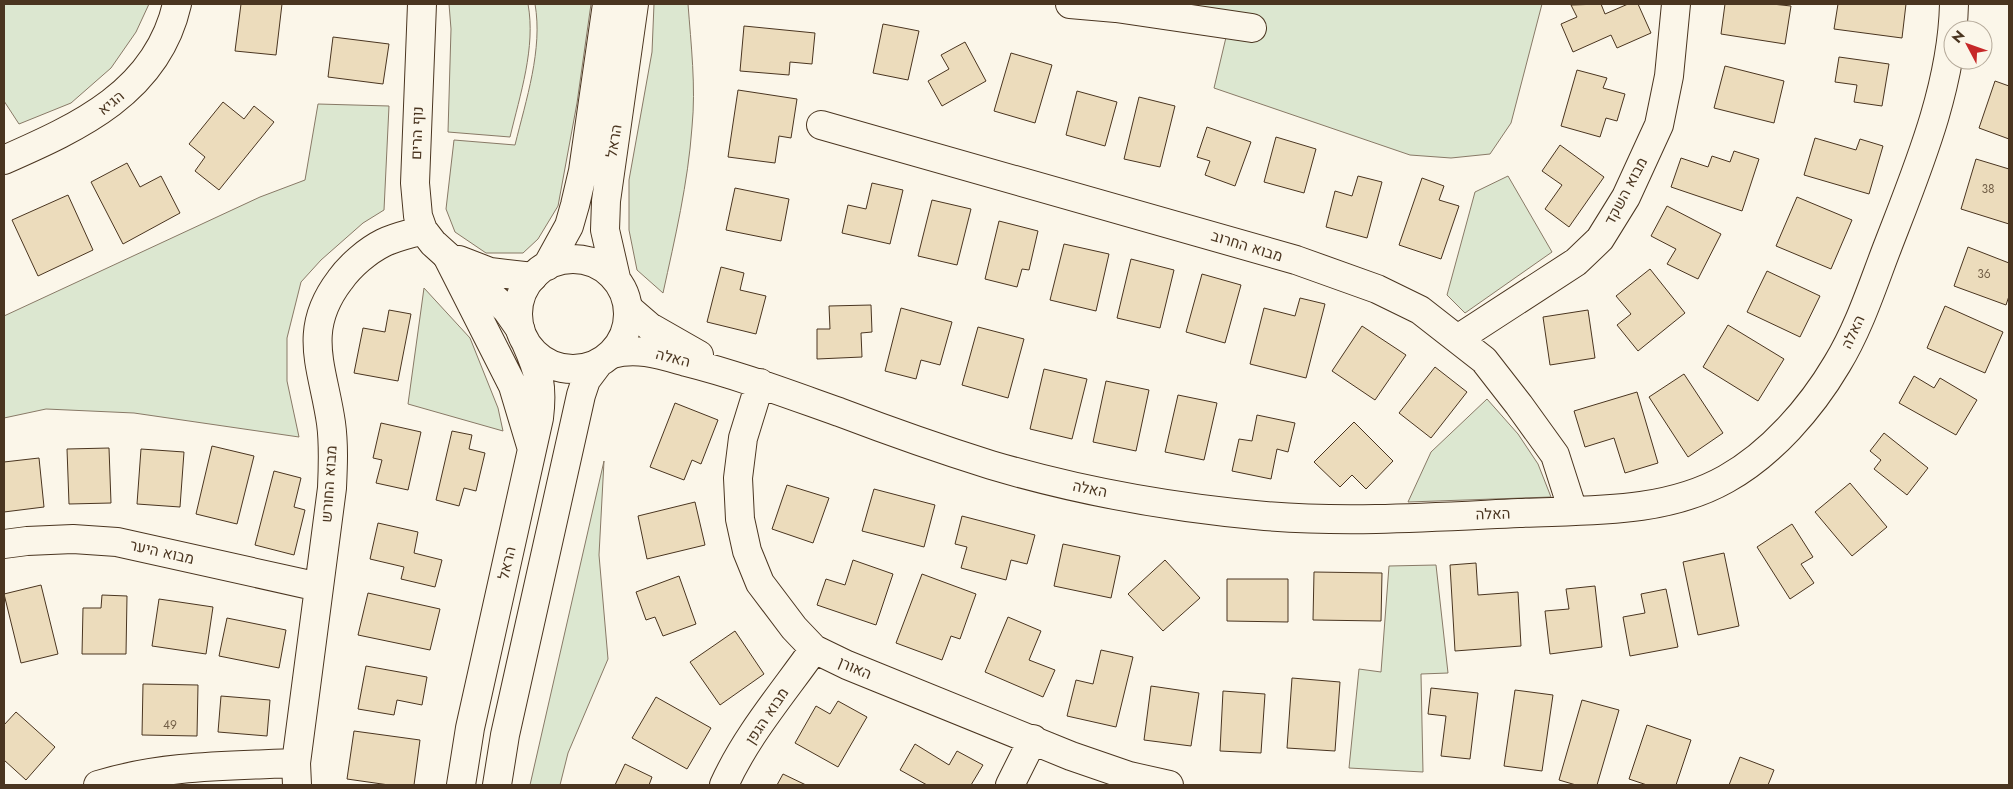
<svg xmlns="http://www.w3.org/2000/svg" width="2013" height="789" font-family="Jost,Heebo,sans-serif">
	<style>
		.green { fill: #dce7d0; stroke: #887966 }
		.building { fill: #ecdcbc; stroke: #4a3520 }
		.lines { fill: none; stroke-linecap: round; stroke-linejoin: round }
		.minor-casing { stroke: #4a3520; stroke-width: 30 }
		.major-casing { stroke: #4a3520; stroke-width: 30 }
		.minor { stroke: #fbf6e9; stroke-width: 28 }
		.major { stroke: #fbf6e9; stroke-width: 28 }
		.labels { text-anchor: middle; dominant-baseline: central; stroke-width: 4; stroke-linejoin: round; paint-order: stroke }
		.number-label { font-size: 12px; fill: #725f47 }
		.street-label { font-size: 15px; fill: #4a3520; stroke: #fbf6e9 }
	</style>
	<rect width="100%" height="100%" fill="#fbf6e9"/>
	<path class="green" d="M4,4H149L136,32L111,68L71,103L19,124L4,101Z
		M449,4H528C536,47 520,95 510,137L448,132L451,29Z
		M535,4H591L577,103L558,206L538,239L523,253H486L455,232L446,209L454,140L515,145C526,100 543,49 535,4Z
		M654,4H688C691,44 696,87 692,127C688,183 675,238 663,293L637,270L629,230V180L652,52Z
		M1169,4H1542L1511,123L1490,154L1451,158L1410,155L1214,88L1232,12Z
		M318,104L389,106L384,210L363,223L321,260L301,282L287,338V381L299,437L134,413L46,409L4,418V316L260,197L305,180Z
		M1508,176L1552,252L1465,313L1447,295L1475,192Z
		M424,288L470,338L498,408L503,431L408,404Z
		M1487,399L1518,434L1538,464L1551,497L1408,502L1431,452Z
		M604,461L599,555L608,659L568,753L560,785H530Z
		M1436,565L1448,673L1421,674L1423,772L1349,768L1359,669L1381,672L1389,566Z"/>
	<path class="building" d="M241,4H282L276,55L235,51Z
		M1601,4L1605,14L1628,4H1638L1651,33L1617,48L1611,35L1573,52L1561,24L1577,17L1571,5Z
		M1725,4H1772L1791,6L1785,44L1721,34Z
		M1838,4H1906L1902,38L1834,29Z
		M883,24L919,31L908,80L873,73Z
		M744,26L815,33L812,64L790,62L789,75L740,71Z
		M333,37L389,44L383,84L328,77Z
		M965,42L986,81L942,106L928,81L949,69L941,55Z
		M1011,53L1052,65L1035,123L994,111Z
		M1839,57L1889,64L1882,106L1854,102L1857,85L1835,82Z
		M1725,66L1784,81L1774,123L1714,108Z
		M1577,70L1607,78L1603,88L1625,94L1617,121L1606,118L1600,137L1561,126Z
		M1995,81L2009,86V139L1979,128Z
		M738,90L797,99L791,138L779,136L775,163L728,157Z
		M1077,91L1117,102L1105,146L1066,135Z
		M1139,97L1175,106L1160,167L1124,159Z
		M223,102L244,119L254,106L274,122L219,190L195,171L205,157L189,144Z
		M1207,127L1251,142L1235,186L1205,175L1210,161L1197,157Z
		M1276,137L1316,149L1304,193L1264,182Z
		M1815,138L1856,150L1860,139L1883,146L1869,194L1804,175Z
		M1560,145L1604,177L1569,227L1545,209L1562,185L1542,171Z
		M1734,151L1759,159L1742,211L1671,187L1681,158L1708,167L1712,156L1730,162Z
		M1976,159L2009,169V224L1961,209Z
		M127,163L140,187L161,176L180,213L123,244L91,182Z
		M1358,176L1382,182L1367,238L1326,227L1335,191L1352,196Z
		M1422,178L1444,186L1439,200L1459,206L1441,259L1399,245Z
		M872,183L903,190L890,244L842,233L848,205L866,209Z
		M735,188L789,199L781,241L726,230Z
		M68,195L93,250L38,276L12,220Z
		M1797,197L1852,220L1831,269L1776,246Z
		M932,200L971,209L957,265L918,256Z
		M1667,206L1721,234L1698,279L1667,264L1676,249L1651,236Z
		M999,221L1038,231L1029,270L1022,269L1017,287L985,279Z
		M1064,244L1109,254L1096,311L1050,300Z
		M1968,247L2009,263V296L2006,305L1954,286Z
		M1131,259L1174,270L1160,328L1117,318Z
		M721,267L744,273L740,290L766,296L756,334L707,322Z
		M1650,269L1685,313L1638,351L1617,325L1631,314L1616,296Z
		M1767,271L1820,296L1800,337L1747,312Z
		M1202,274L1241,285L1225,343L1186,332Z
		M1300,298L1325,304L1306,378L1250,364L1264,308L1295,316Z
		M871,305L872,332L861,333L862,357L817,359V329H830L829,306Z
		M1945,306L2003,332L1985,373L1927,348Z
		M901,308L952,322L940,365L921,360L916,379L885,371Z
		M389,310L411,314L398,381L354,373L363,328L385,332Z
		M1588,310L1595,358L1550,365L1543,317Z
		M1728,325L1784,359L1758,401L1703,367Z
		M1362,326L1406,355L1375,400L1332,371Z
		M978,327L1024,339L1008,398L962,385Z
		M1435,367L1467,392L1431,438L1399,413Z
		M1044,369L1087,379L1072,439L1030,429Z
		M1684,374L1723,433L1688,457L1649,397Z
		M1914,376L1934,388L1940,378L1977,400L1956,435L1899,403Z
		M1106,381L1149,390L1136,451L1093,442Z
		M1637,392L1658,463L1625,473L1614,438L1585,447L1574,411Z
		M1178,395L1217,403L1204,460L1165,452Z
		M675,403L718,420L701,464L692,460L684,480L650,467Z
		M1257,415L1295,423L1288,452L1277,449L1271,479L1232,471L1239,439L1252,441Z
		M1354,422L1393,461L1366,489L1352,475L1340,487L1314,462Z
		M381,423L421,432L408,490L376,483L382,460L373,458Z
		M452,431L472,435L469,449L485,453L476,491L464,488L459,506L436,500Z
		M1884,433L1928,468L1907,495L1874,469L1881,460L1870,451Z
		M212,446L254,456L237,524L196,514Z
		M109,448L111,503L69,504L67,449Z
		M141,449L184,452L180,507L137,504Z
		M39,458L44,507L4,512V462Z
		M274,471L301,478L294,507L305,510L294,555L255,545Z
		M1850,483L1887,527L1852,556L1815,512Z
		M787,485L829,498L813,543L772,529Z
		M874,489L935,505L924,547L862,531Z
		M695,502L705,545L647,559L638,516Z
		M962,516L1035,535L1027,564L1011,560L1006,580L961,568L967,547L955,544Z
		M378,523L418,532L414,553L442,560L435,587L401,579L404,567L370,559Z
		M1792,524L1813,557L1801,564L1814,583L1790,599L1757,547Z
		M1063,544L1120,556L1111,598L1054,586Z
		M1724,553L1739,626L1698,635L1683,562Z
		M853,560L893,574L876,625L817,605L826,579L845,585Z
		M1165,560L1200,598L1163,631L1128,594Z
		M1476,563L1478,595L1518,592L1521,646L1455,651L1450,565Z
		M1314,572L1382,573L1381,621L1313,620Z
		M922,574L976,594L960,639L951,636L942,660L896,643Z
		M679,576L696,624L663,636L655,617L646,620L636,592Z
		M1227,579H1288V622L1227,621Z
		M41,585L58,654L21,663L4,594Z
		M1595,586L1602,647L1550,654L1545,611L1569,609L1566,589Z
		M1666,589L1678,647L1630,656L1623,617L1645,613L1641,594Z
		M368,593L440,609L430,650L358,635Z
		M102,595L127,596L126,654H82L83,608H101Z
		M159,599L213,607L206,654L152,646Z
		M1008,617L1041,631L1029,660L1055,670L1043,697L985,672Z
		M227,618L286,630L279,668L219,656Z
		M735,631L764,674L720,705L690,662Z
		M1101,650L1133,657L1116,727L1067,716L1076,680L1093,684Z
		M366,666L427,677L422,705L397,700L394,715L358,709Z
		M1292,678L1340,682L1335,751L1287,748Z
		M143,684L198,685L197,736L142,735Z
		M1151,686L1199,693L1191,746L1144,740Z
		M1431,688L1478,693L1470,759L1441,756L1446,716L1428,714Z
		M1515,690L1553,695L1542,771L1504,766Z
		M1223,691L1265,694L1261,753L1220,751Z
		M221,696L270,700L267,736L218,732Z
		M656,697L711,728L687,769L632,738Z
		M1582,700L1619,710L1597,785H1576L1559,780Z
		M838,701L867,717L838,767L795,743L816,706L830,714Z
		M16,712L55,747L26,780L4,760V725Z
		M1647,725L1691,740L1676,785H1647L1629,779Z
		M354,731L420,740L414,785H389L347,779Z
		M915,744L949,765L957,751L983,765L971,785H927L900,770Z
		M1740,757L1774,770L1768,785H1729Z
		M625,764L652,777L649,785H615Z
		M783,774L806,785H777Z"/>
	<g class="lines">
		<defs>
			<path id="minor" d="M422,4L415,183L418,216L423,230L433,243L506,309L520,329
				M1070,4L1116,8L1252,28
				M821,125L1296,260L1377,289L1420,310L1484,360L1519,405L1555,455L1573,511
				M4,160C79,127 157,92 177,4
				M459,260L490,272L533,277
				M628,308L650,327L699,355
				M1459,338L1576,262L1600,239L1626,197L1659,125L1669,76L1676,4
				M612,354C638,347 661,355 686,362C738,375 788,394 839,412C889,431 940,449 991,465C1079,491 1174,508 1265,516C1350,523 1435,517 1519,513C1588,510 1664,514 1726,479C1771,454 1811,408 1837,364C1859,328 1872,287 1887,248C1917,170 1952,88 1954,4
				M760,383L743,438L738,478L740,519L747,551L760,583L794,628L814,649L847,665L1071,756L1129,776L1169,785
				M4,544L27,541L73,539L117,542L319,587
				M98,785C163,765 229,766 296,763
				M297,785L296,763L332,488C333,466 334,445 331,423C323,367 301,331 340,280C350,266 367,251 383,243C395,237 410,234 423,230
				M724,785C746,736 783,693 814,649
				M1010,785L1033,739"/>
			<path id="major" d="M447,256L513,386L531,446
				M518 314a55 55 0 1 1 110 0a55 55 0 1 1-110 0Z
				M547,266L569,226L575,205L583,171L607,4
				M616,278L605,230L606,201L634,4
				M461,785L470,728L539,418C543,386 539,372 526,343
				M497,785L505,735L581,395L586,380L598,364"/>
		</defs>
		<use href="#minor" class="minor-casing"/>
		<use href="#major" class="major-casing"/>
		<use href="#minor" class="minor"/>
		<use href="#major" class="major"/>
	</g>
	<g class="labels">
		<g class="number-label">
			<text x="1988" y="189">38</text>
			<text x="1984" y="274">36</text>
			<text x="170" y="725">49</text>
		</g>
		<g class="street-label">
			<text transform="translate(111 103) rotate(-40)">הגיא</text>
			<text transform="translate(417 133) rotate(-88)">נוף הרים</text>
			<text transform="translate(614 141) rotate(-81)">הראל</text>
			<text transform="translate(1626 191) rotate(-62)">מבוא השקד</text>
			<text transform="translate(1247 246) rotate(17)">מבוא החרוב</text>
			<text transform="translate(1853 332) rotate(-65)">האלה</text>
			<text transform="translate(673 358) rotate(14)">האלה</text>
			<text transform="translate(329 484) rotate(-86)">מבוא החורש</text>
			<text transform="translate(1090 489) rotate(11)">האלה</text>
			<text transform="translate(1493 514) rotate(-2)">האלה</text>
			<text transform="translate(162 552) rotate(13)">מבוא היער</text>
			<text transform="translate(507 563) rotate(-77)">הראל</text>
			<text transform="translate(855 668) rotate(23)">האורן</text>
			<text transform="translate(767 716) rotate(-56)">מבוא הגפן</text>
		</g>
	</g>
	<rect width="2013" height="789" fill="none" stroke="#4a3520" stroke-width="10"/>
	<g transform="translate(1968 45) rotate(311)"><circle r="24" fill="#fbf6e9" stroke="#b4a999"/>
	<path d="M0-4L9 19L0 12L-9 19Z" fill="#c62828"/>
	<text y="-8" font-size="14" font-weight="bold" text-anchor="middle" fill="#4a3520">N</text>
	</g>
</svg>
